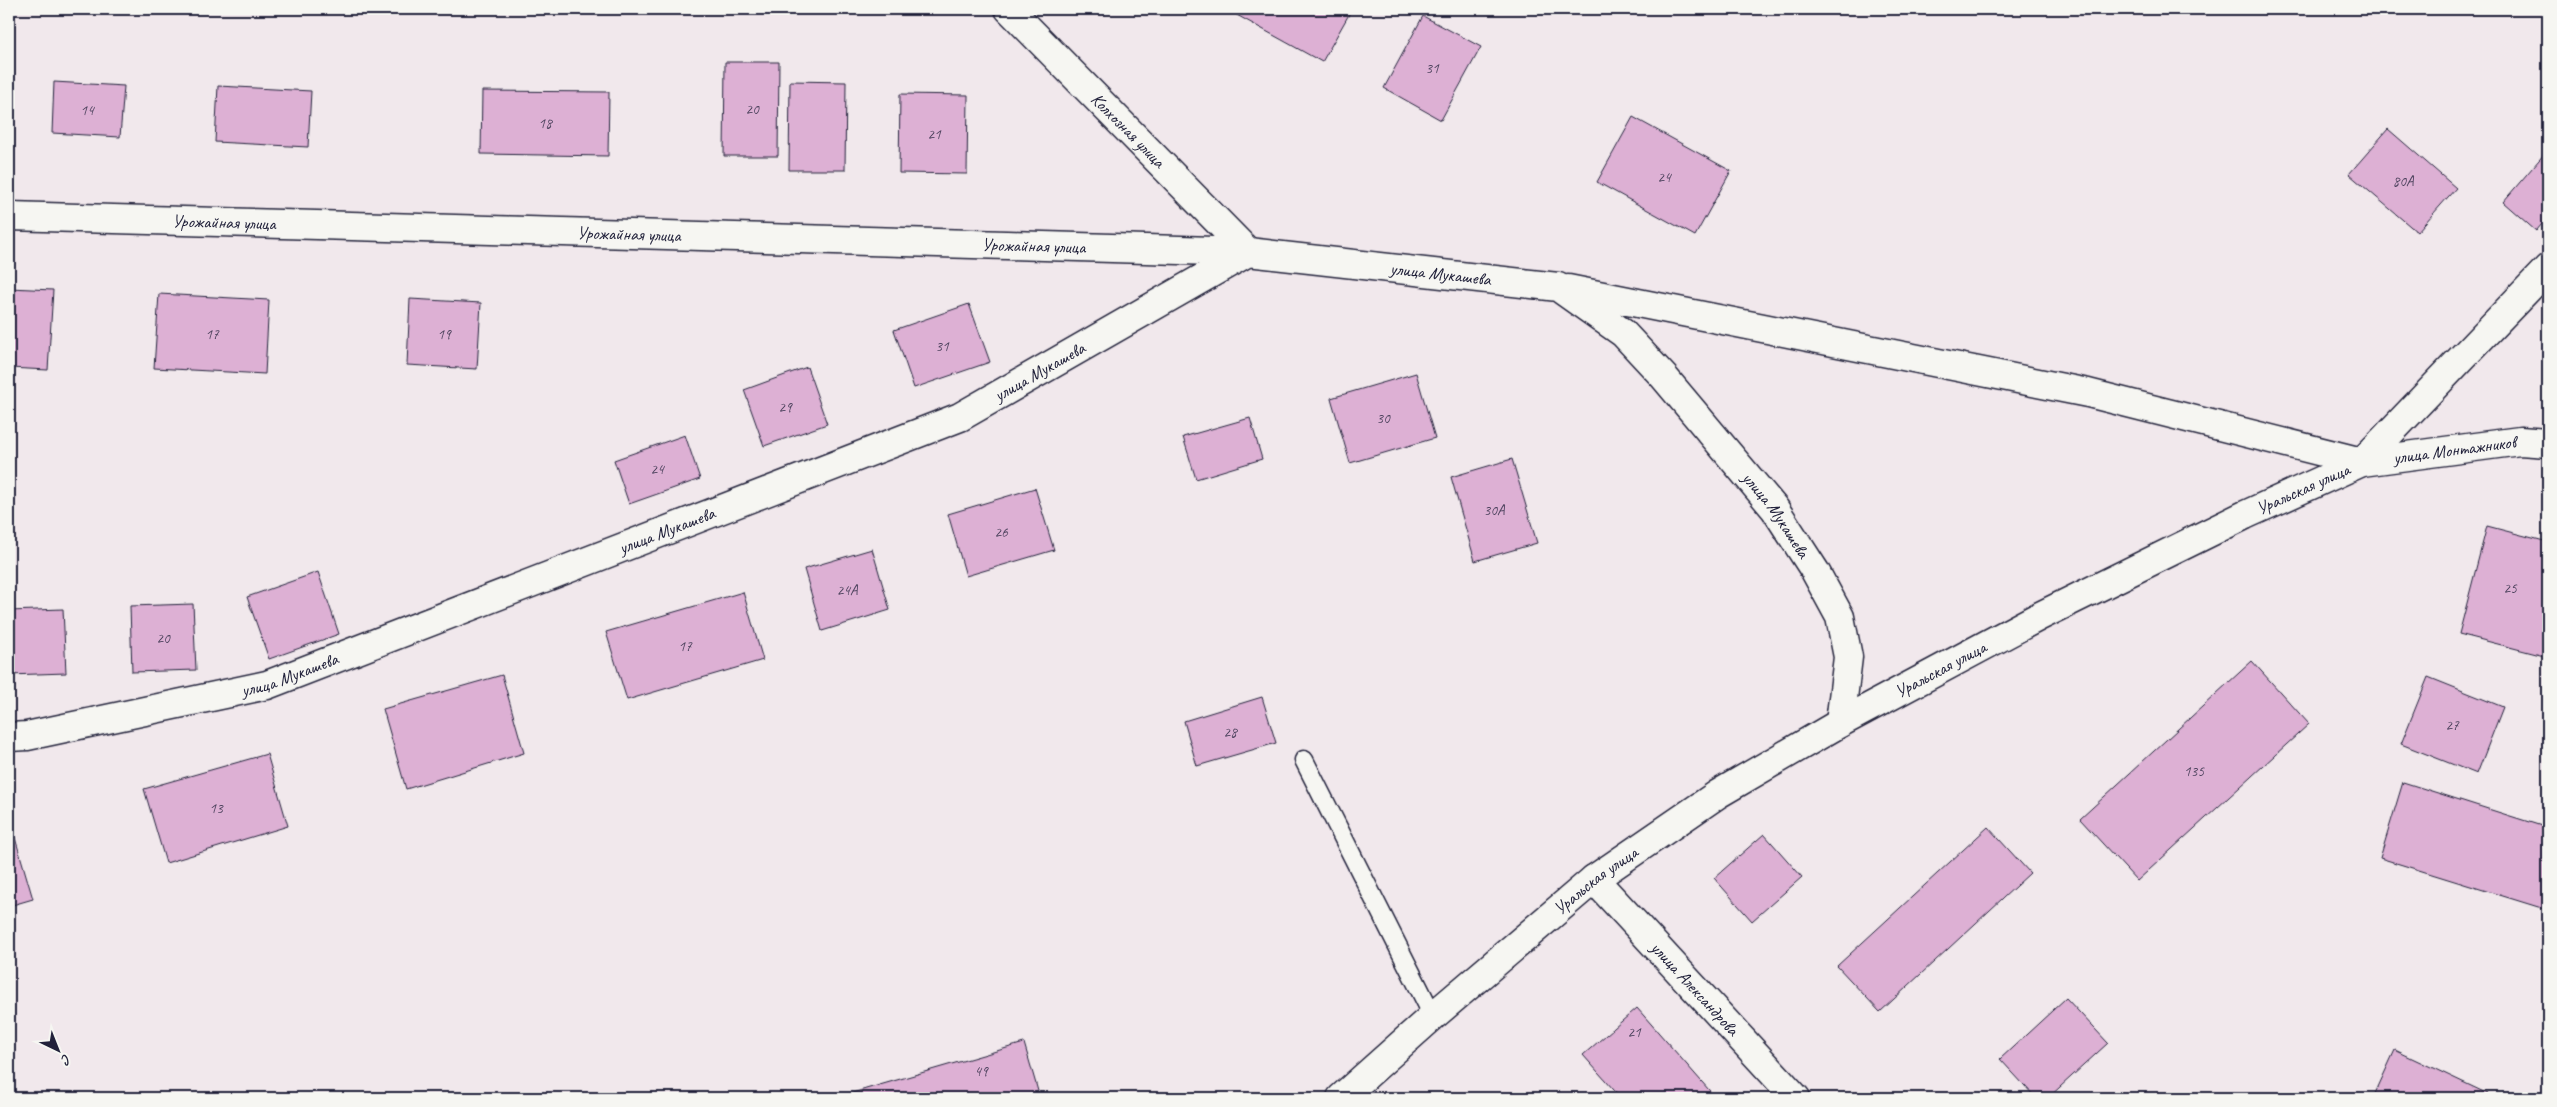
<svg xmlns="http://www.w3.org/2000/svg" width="2557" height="1107" font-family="Caveat,sans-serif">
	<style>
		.building { fill: #ddb0d4; stroke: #22223b }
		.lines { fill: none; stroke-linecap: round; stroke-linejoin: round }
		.service-casing { stroke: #22223b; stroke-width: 21 }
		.minor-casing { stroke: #22223b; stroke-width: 31 }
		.service { stroke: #f6f6f2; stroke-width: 18 }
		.minor { stroke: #f6f6f2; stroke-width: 28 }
		.labels { text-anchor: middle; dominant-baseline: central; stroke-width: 5; stroke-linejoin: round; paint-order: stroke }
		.number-label { font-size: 15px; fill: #514661 }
		.street-label { font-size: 18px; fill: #22223b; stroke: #f6f6f2 }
	</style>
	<rect width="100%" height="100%" fill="#f1e8ec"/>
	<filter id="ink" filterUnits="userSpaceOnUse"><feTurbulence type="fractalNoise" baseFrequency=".02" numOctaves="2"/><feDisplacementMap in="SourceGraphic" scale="10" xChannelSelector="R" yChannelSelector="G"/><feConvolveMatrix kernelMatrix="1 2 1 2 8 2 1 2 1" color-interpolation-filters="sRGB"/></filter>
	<g filter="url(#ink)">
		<path class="building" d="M1238,9H1352L1322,62L1235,14Z
			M1423,16L1481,47L1441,120L1384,88Z
			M725,62H779L778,156H724Z
			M790,81L846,82L845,170H789Z
			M54,82L124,86L120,137L52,133Z
			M218,86L311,91L308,147L215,142Z
			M482,91L609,92L608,156L481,154Z
			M900,94L968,95L967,174L899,173Z
			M1633,117L1731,171L1695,236L1597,182Z
			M2388,129L2456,188L2417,232L2349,174Z
			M2545,153L2548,156V217L2536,231L2503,202Z
			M9,288L53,290L48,370L9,368Z
			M159,294L269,300L265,374L154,368Z
			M410,299L481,303L477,369L407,365Z
			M969,304L990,362L914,388L894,330Z
			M807,367L827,424L764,446L744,390Z
			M1416,373L1435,438L1350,463L1331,398Z
			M1250,418L1262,459L1196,479L1183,437Z
			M685,435L700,479L629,504L614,460Z
			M1512,459L1537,543L1475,561L1451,477Z
			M1035,488L1054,550L966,576L948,514Z
			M2487,526L2548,542V657L2459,634Z
			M872,549L890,610L822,631L804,569Z
			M318,572L339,634L269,659L247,597Z
			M743,592L763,660L627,700L606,632Z
			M193,604L196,670L132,672L130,606Z
			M63,609L66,673L9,675V611Z
			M2252,661L2309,724L2137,881L2080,819Z
			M502,675L524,753L406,789L383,709Z
			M2428,677L2503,707L2477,774L2401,744Z
			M1262,697L1276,743L1197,766L1184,721Z
			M267,754L288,826L166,863L144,789Z
			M2403,782L2548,828V910L2380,858Z
			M1988,827L2030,873L1880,1012L1837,966Z
			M13,831L33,899L9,906V832Z
			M1764,834L1802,877L1752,921L1714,878Z
			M2066,998L2108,1043L2048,1098H2036L2000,1059Z
			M1637,1008L1716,1098H1621L1583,1055Z
			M1024,1043L1040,1098H835Z
			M2395,1050L2488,1094L2486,1098H2373Z"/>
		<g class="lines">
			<defs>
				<path id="service" d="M1304,760L1433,1016"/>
				<g id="minor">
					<path id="s1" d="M1009,9L1248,252"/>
					<path id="s2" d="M9,216L1248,252"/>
					<path id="s3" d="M1568,289L2088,393L2362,462L2520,441L2548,443"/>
					<path id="s4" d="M9,737L27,736L267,685L960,417L1248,252L1558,287L1623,333L1664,377L1775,509L1815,571L1840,617L1848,657L1840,723"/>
					<path id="s5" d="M1594,879L1796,1098"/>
					<path id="s6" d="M1341,1098L1433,1016L1594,879L1718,794L1840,723L2040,616L2245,515L2362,462L2548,268"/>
				</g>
			</defs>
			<use href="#service" class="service-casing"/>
			<use href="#minor" class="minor-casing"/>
			<use href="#service" class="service"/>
			<use href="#minor" class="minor"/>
		</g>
	</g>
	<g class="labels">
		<g class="number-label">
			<text x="1432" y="68">31</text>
			<text x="752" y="109">20</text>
			<text x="87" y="110">14</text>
			<text x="545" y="123">18</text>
			<text x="934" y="134">21</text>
			<text x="1664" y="177">24</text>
			<text x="2403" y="181">80А</text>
			<text x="212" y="334">17</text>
			<text x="444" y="334">19</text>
			<text x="942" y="346">31</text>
			<text x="785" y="407">29</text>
			<text x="1383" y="418">30</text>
			<text x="657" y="469">24</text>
			<text x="1494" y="510">30А</text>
			<text x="1001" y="532">26</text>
			<text x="2510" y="588">25</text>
			<text x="847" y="590">24А</text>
			<text x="163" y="638">20</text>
			<text x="685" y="646">17</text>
			<text x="2452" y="725">27</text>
			<text x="1230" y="732">28</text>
			<text x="2194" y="771">135</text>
			<text x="216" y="808">13</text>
			<text x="1634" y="1032">21</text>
			<text x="981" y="1071">49</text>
		</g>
		<g class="street-label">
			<text stroke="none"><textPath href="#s1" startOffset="170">Колхозная улица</textPath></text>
			<text stroke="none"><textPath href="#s2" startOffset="215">Урожайная улица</textPath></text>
			<text stroke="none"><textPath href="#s2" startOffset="620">Урожайная улица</textPath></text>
			<text stroke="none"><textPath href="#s2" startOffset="1025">Урожайная улица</textPath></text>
			<text stroke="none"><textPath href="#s4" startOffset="1532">улица Мукашева</textPath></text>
			<text stroke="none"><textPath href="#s4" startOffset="1098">улица Мукашева</textPath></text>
			<text stroke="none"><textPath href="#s3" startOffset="906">улица Монтажников</textPath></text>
			<text stroke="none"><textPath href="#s6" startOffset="1145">Уральская улица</textPath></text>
			<text stroke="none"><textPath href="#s4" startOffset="1968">улица Мукашева</textPath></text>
			<text stroke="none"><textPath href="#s4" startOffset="692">улица Мукашева</textPath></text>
			<text stroke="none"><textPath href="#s6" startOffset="740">Уральская улица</textPath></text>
			<text stroke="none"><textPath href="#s4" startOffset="288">улица Мукашева</textPath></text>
			<text stroke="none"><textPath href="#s6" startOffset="335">Уральская улица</textPath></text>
			<text stroke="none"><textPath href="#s5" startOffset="149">улица Александрова</textPath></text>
		</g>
	</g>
	<rect width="2557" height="1107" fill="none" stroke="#f6f6f2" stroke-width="30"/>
	<rect x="15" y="15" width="2527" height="1077" fill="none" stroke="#22223b" stroke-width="2" filter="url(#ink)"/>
	<g transform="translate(58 1050) rotate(137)" stroke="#f6f6f2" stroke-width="4" paint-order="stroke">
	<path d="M0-4L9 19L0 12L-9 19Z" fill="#22223b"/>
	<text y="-8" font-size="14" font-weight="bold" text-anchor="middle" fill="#22223b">С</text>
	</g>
</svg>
